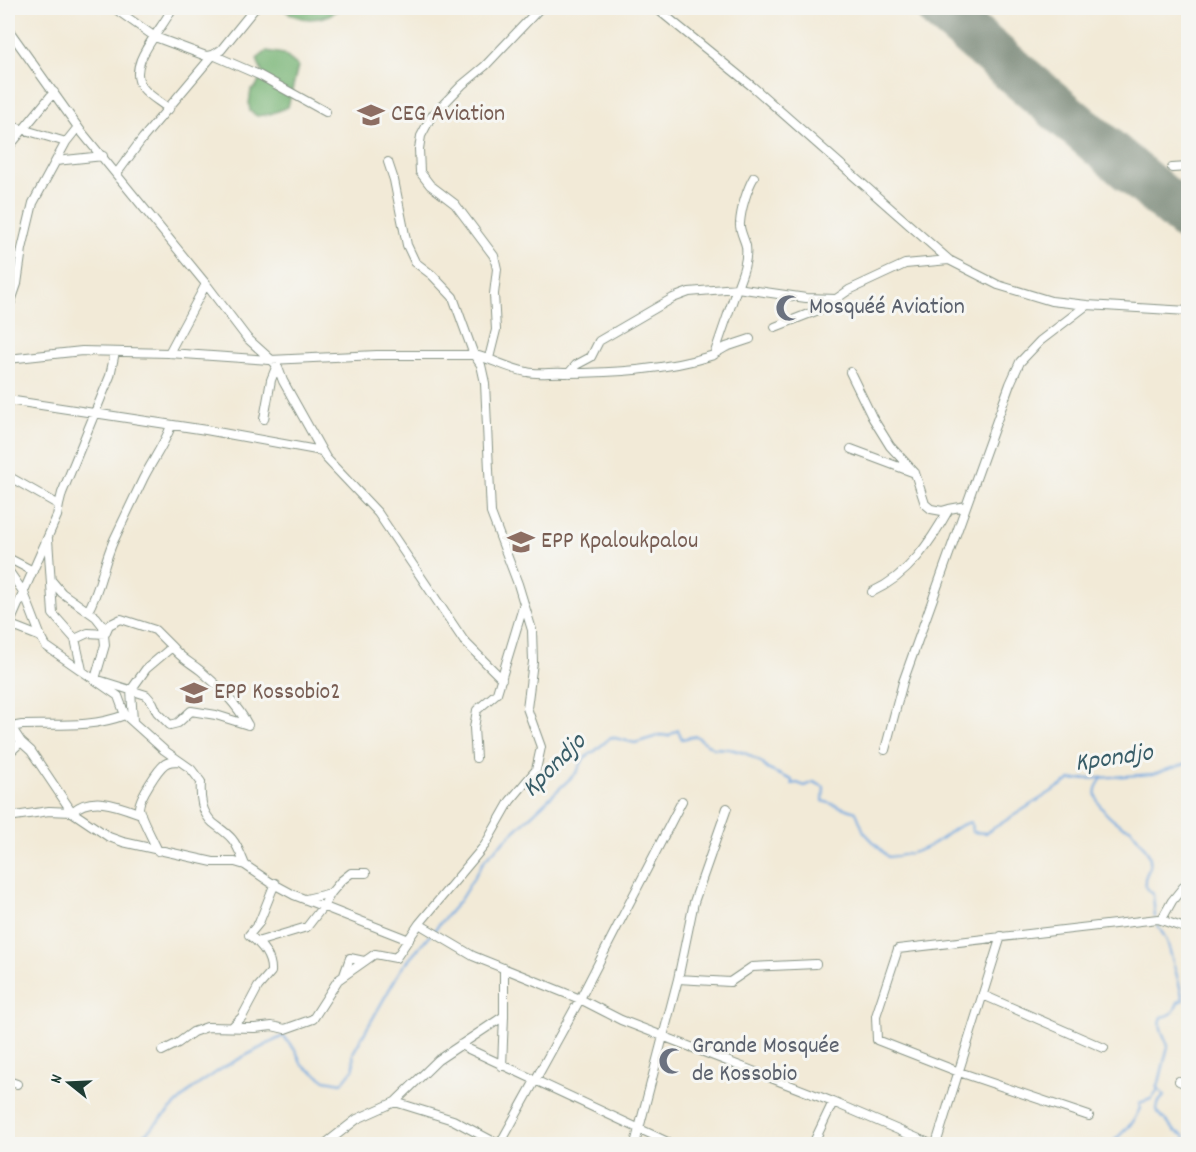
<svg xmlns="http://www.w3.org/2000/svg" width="1196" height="1152" font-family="Dekko,sans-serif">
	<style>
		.forest { fill: #77b474; stroke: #4b7854; stroke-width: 1.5 }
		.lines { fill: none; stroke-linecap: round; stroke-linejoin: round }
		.stream { stroke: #72a8e0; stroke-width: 2 }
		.runway { stroke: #889486; stroke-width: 46 }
		.minor-casing { stroke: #889486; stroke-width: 10 }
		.minor { stroke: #fff; stroke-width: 8 }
		.labels { text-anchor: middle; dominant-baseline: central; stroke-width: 6; stroke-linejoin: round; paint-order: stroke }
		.education-label { font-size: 24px; fill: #785e54; stroke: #f6f6f2; text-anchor: start }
		.worship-label { font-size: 24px; fill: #5b616d; stroke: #f6f6f2; text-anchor: start }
		.water-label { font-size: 26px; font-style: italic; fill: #385d68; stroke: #f6f6f2 }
	</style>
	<rect width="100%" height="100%" fill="#f6f6f2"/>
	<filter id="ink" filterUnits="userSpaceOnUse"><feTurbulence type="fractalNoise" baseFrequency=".0167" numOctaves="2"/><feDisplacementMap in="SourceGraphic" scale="12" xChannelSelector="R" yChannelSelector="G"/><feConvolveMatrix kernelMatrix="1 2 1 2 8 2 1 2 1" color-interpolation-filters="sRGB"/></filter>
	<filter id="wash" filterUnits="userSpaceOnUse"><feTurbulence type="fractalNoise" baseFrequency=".008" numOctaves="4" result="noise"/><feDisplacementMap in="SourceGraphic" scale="24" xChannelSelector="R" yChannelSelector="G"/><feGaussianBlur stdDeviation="1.35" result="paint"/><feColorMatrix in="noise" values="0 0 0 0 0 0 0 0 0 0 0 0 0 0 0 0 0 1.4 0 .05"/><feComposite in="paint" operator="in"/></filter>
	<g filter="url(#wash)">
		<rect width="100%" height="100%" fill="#f2ead7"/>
		<path class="forest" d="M282,8H340C324,22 299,23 282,8Z
			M267,51L283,54L298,66L288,107L270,114L257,116L250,111L249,104L251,90L255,88L263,75L257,59Z"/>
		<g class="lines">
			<path class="stream" d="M1102,778C1099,783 1094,788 1096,796C1099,809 1117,827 1130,828C1137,838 1153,853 1150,866C1147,876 1143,876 1146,888L1153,894L1155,917
				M1157,1086L1164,1096L1157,1104L1156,1110L1175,1131L1184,1135L1187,1144
				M114,1144L142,1137L192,1089L224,1067L283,1036L296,1051L302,1065L325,1080L342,1083L354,1068L353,1053L401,969L460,900L486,858L577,772L584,758L595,751L611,737L635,743L661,735L668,736L678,730L682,739L696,736L713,748L730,749L745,753L762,763L767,769L792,780V784L797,783L805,786L814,782L824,787L823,801L856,812L864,832L888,857C904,856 919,852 933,844C947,836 955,825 971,822L972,832L986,833L1070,780L1153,774L1188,763
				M1111,1144L1133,1122L1140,1108L1139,1103L1151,1099L1157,1091L1168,1046C1165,1036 1157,1027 1162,1017C1173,1015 1174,1012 1178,1002L1183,1000C1179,981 1173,963 1168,944C1166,936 1159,930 1156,922"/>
			<path class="runway" d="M939,8L1188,219"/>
		</g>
	</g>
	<g filter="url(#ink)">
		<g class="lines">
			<defs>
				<path id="minor" d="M114,8L155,37L206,56L213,55L259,75L326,112
					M656,8L753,87L949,260L998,285L1051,301L1087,305L1188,311
					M8,29L80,130L206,284L247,338L277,365L283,381L326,458L378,513L464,641L502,679
					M169,109C161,102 149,96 143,88C124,64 164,29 172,8
					M8,125L66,142
					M8,148L54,92
					M56,161L103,156
					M388,162L394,180L407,245L415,262L432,275L453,297L474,355L481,365L485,383L491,513L518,584L532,630L533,662L527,708L541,747L536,770L510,801L485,845L419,924
					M1172,168L1188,167
					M117,173L143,138L213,55L221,50L255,8
					M8,310L17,284L22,249L33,203L66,142L78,127
					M775,327L821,309L836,299
					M169,353L206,284
					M714,354L726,347L750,339
					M489,358L496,330L494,294L497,269L494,256L455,204L430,185L420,172L419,149L421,136L431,117L462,85L485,66L540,8
					M8,359L82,351L169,353L270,360L377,355H474C493,359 509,369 527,372C538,375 552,372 564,373C614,373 666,370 714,355L737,288L806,298L836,299L849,290L905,264L949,260
					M850,372L872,417L890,446L915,473L925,504L931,509L942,511L949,509
					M569,373L576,365L591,357L599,341L673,298L689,292L737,288C742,275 748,260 746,246C744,238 739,230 740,223C741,209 747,189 754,177
					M8,400L206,430L322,451
					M264,419L271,380L277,365
					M851,449L915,473
					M8,476L59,505L57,516L9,625
					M59,505L62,493L110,376L115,352
					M48,539L53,614L75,639L82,670
					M8,558L33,571
					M8,570L24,593L41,637L46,646L118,696L125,715L164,750L191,769L201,782C200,797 201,812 213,823C219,828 226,832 232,839C238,846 241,855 245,865
					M51,580L62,593L96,617L103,626L105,645L95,679L146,695L153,703L157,712L170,725L178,723L191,711L216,715L248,725
					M872,592C909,575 930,543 949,509L966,506
					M88,611C100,590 103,565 113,542C123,521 133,500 143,479C152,461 164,445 171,426
					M8,624L41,637
					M75,639L88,633L105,634L109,625L121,619L155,630L172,647
					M133,721L131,690L146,669L172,647C183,660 190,662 201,671C218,685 238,706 248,725
					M8,722L21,742L31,751L72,812L109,837L123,842L213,862H235L245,865L270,882L294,895L409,940
					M11,727L22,725C58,724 91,728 125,715
					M885,750L903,682L1010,384L1020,362L1040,341L1087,305
					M8,754L21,742
					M476,758L474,728L477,710L497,693L524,604
					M8,817L49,811L72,812C92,794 119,806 141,814
					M158,851C154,842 140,816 139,808C139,798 158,769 165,764C169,761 174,761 179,761
					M306,899L331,893L341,881L351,873H366
					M1162,919L1172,901L1188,881
					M257,942L307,927L324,905L331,893
					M344,975L350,958L364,961
					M678,979L730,982L752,967L816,964
					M983,995L1104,1048
					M232,1027L242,1017L258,987L271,972C272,956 261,944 249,935L259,923L275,883
					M460,1045L672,1144
					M162,1051L178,1043L193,1032L207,1027L255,1028L272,1026L285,1029L313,1019L338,980L375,954L396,958L419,924L473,956L580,999L621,1020L833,1102L931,1144
					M502,1066L504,1016
					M8,1081L17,1084
					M1179,1081L1188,1085
					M395,1102L453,1120L498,1144
					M1089,1116L959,1072L877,1040L876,1016L898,949L1158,919L1188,929
					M325,1144L357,1119L395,1102L438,1060L504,1016V968
					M500,1144L580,999L682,801
					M635,1144L678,979L694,902L727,808
					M813,1144L833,1102
					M936,1144L1001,936"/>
			</defs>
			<use href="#minor" class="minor-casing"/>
			<use href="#minor" class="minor"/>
		</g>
	</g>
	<defs>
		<symbol id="school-bare" viewBox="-9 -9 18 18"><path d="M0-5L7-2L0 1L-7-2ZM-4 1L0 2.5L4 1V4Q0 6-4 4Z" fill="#8d6e63" stroke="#f6f6f2" stroke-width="2.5" paint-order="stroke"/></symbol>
		<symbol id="mosque-bare" viewBox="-9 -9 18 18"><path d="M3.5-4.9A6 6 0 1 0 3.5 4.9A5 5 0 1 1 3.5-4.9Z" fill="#6b7280" stroke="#f6f6f2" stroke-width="2.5" paint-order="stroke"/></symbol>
	</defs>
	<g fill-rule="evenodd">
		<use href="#school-bare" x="352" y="96" width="38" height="38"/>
		<use href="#mosque-bare" x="770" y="289" width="38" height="38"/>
		<use href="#school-bare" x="502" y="523" width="38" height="38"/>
		<use href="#school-bare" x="175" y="674" width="38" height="38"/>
		<use href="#mosque-bare" x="653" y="1042" width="38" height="38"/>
	</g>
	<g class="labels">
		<g class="education-label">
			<text x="391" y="115">CEG Aviation</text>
			<text x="541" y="542">EPP Kpaloukpalou</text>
			<text x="214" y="693">EPP Kossobio2</text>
		</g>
		<g class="worship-label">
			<text x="809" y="308">Mosquéé Aviation</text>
			<text x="692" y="1047">Grande Mosquée<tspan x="692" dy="28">de Kossobio</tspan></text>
		</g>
		<g class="water-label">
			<text transform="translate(1114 759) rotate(-8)">Kpondjo</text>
			<text transform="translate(555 766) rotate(-45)">Kpondjo</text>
		</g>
	</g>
	<rect width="1196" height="1152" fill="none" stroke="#f6f6f2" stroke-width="30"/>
	<g transform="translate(69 1083) rotate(288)" stroke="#f6f6f2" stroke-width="4.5" paint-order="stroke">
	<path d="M0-4.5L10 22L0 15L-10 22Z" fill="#1f3d34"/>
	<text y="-9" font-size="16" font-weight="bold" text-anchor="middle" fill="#1f3d34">N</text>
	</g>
</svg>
